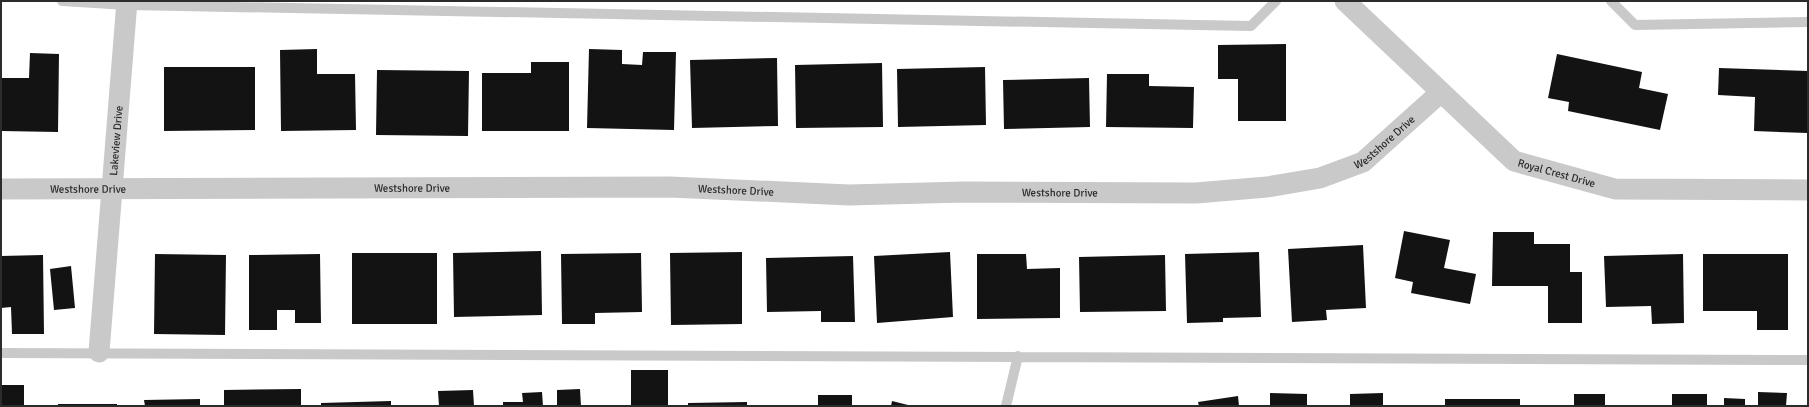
<svg xmlns="http://www.w3.org/2000/svg" width="1809" height="407" font-family="Signika,sans-serif">
	<style>
		.building { fill: #131313 }
		.lines { fill: none; stroke-linecap: round; stroke-linejoin: round }
		.service { stroke: #c9c9c9; stroke-width: 10 }
		.minor { stroke: #c9c9c9; stroke-width: 21 }
		.labels { text-anchor: middle; dominant-baseline: central; stroke-width: 4; stroke-linejoin: round; paint-order: stroke }
		.street-label { font-size: 11px; fill: #2c2c2c; stroke: #fff }
	</style>
	<rect width="100%" height="100%" fill="#fff"/>
	<path class="building" d="M1286,44V121H1238V79H1218V45Z
		M317,49V74H355L356,130L281,131L280,50Z
		M589,49L622,50V64L642,65L643,52H676L674,130L587,128Z
		M30,53L59,54L58,132L1,131V78H29Z
		M1557,54L1642,72L1639,88L1668,94L1660,130L1568,111L1569,102L1548,98Z
		M777,58L778,126L692,128L690,60Z
		M531,62H569V131H482V73H531Z
		M882,63L883,127L796,128L795,65Z
		M164,67H255V130L164,131Z
		M985,67L986,125L898,127L897,69Z
		M1719,68L1808,71V133L1754,131L1755,97L1718,95Z
		M377,70L469,71L468,136L376,135Z
		M1107,74H1149V86L1194,87L1193,128L1106,127Z
		M1089,78L1090,127L1004,129L1003,80Z
		M1404,231L1450,240L1444,268L1476,274L1470,304L1411,293L1413,282L1395,278Z
		M1493,232H1534V244H1570V272H1582V323H1548V286H1492Z
		M1363,245L1366,308L1326,310L1327,320L1292,322L1288,249Z
		M541,251L542,315L454,317L453,253Z
		M742,252V324L671,325L670,253Z
		M950,252L953,317L877,323L874,256Z
		M1259,252L1261,317L1223,318V322L1187,323L1185,254Z
		M352,253H437V324H352Z
		M641,253L642,312L595,313V324H562L561,254Z
		M155,254L226,255L225,335L154,334Z
		M320,254L321,323H295V310H277V330H249V255Z
		M977,254H1026L1027,269L1060,268V318L977,319Z
		M1683,254L1684,323L1652,324L1651,306L1606,307L1604,256Z
		M1703,254H1788V330H1757V311H1703Z
		M43,255L44,334H12L11,307L1,308V256Z
		M1165,255L1166,311L1080,312L1079,257Z
		M853,256L855,322H821V311L767,312L766,258Z
		M71,266L75,308L54,310L50,269Z
		M631,370H668V406H631Z
		M1,385H24V406H1Z
		M301,389V406H224V390Z
		M580,389L581,406H557V390Z
		M473,390L474,406H439L438,391Z
		M542,392L543,406H503V402H523L522,393Z
		M1758,392L1787,393L1786,406H1758Z
		M1270,393L1307,394V406H1270Z
		M1383,393V406H1350V394Z
		M1574,394H1605V406H1574Z
		M1672,394H1707V406H1672Z
		M818,395H852V406H818Z
		M1238,396L1239,406H1199L1198,402Z
		M1724,398L1745,399V406H1724Z
		M200,399V406H145L144,400Z
		M1445,399H1520V406H1445Z
		M391,401V406H321V403Z
		M892,401L908,405V406H891Z
		M747,402V406H688V403Z
		M58,404H117V406H58Z"/>
	<g class="lines">
		<path class="service" d="M62,1L127,5L1251,26L1276,1
			M1611,1L1635,25L1808,22
			M1,353L1808,360
			M1006,406L1018,356"/>
		<g class="minor">
			<path id="s1" d="M1345,1L1514,161L1615,189L1808,190"/>
			<path id="s2" d="M1,189L670,187L849,195L964,192L1196,193L1267,187L1320,178L1363,162L1440,93"/>
			<path id="s3" d="M99,352L127,1"/>
		</g>
	</g>
	<g class="labels">
		<g class="street-label">
			<text stroke="none"><textPath href="#s3" startOffset="212">Lakeview Drive</textPath></text>
			<text stroke="none"><textPath href="#s2" startOffset="1395">Westshore Drive</textPath></text>
			<text stroke="none"><textPath href="#s1" startOffset="277">Royal Crest Drive</textPath></text>
			<text stroke="none"><textPath href="#s2" startOffset="411">Westshore Drive</textPath></text>
			<text stroke="none"><textPath href="#s2" startOffset="87">Westshore Drive</textPath></text>
			<text stroke="none"><textPath href="#s2" startOffset="735">Westshore Drive</textPath></text>
			<text stroke="none"><textPath href="#s2" startOffset="1059">Westshore Drive</textPath></text>
		</g>
	</g>
	<rect width="1809" height="407" fill="none" stroke="#2c2c2c" stroke-width="4"/>
</svg>
